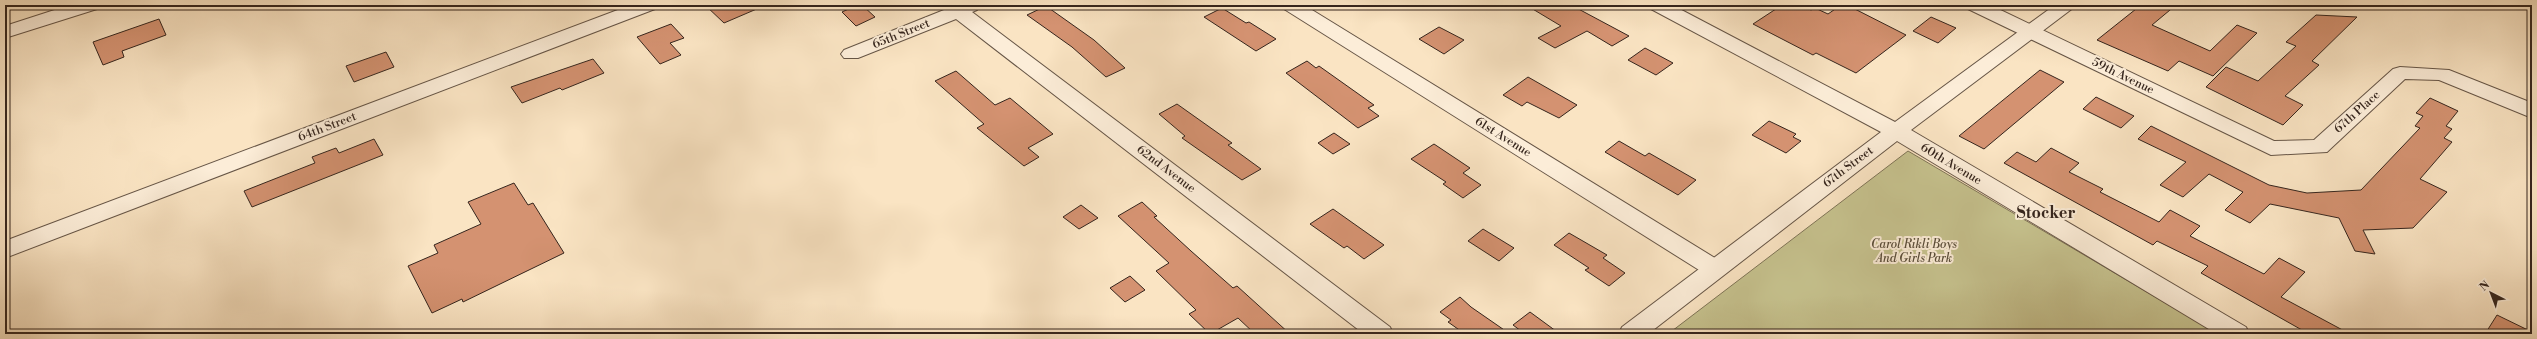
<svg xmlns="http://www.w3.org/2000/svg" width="2537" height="339" font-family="'Libre Bodoni',serif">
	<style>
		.green { fill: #c6c28e; stroke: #7e7456 }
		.building { fill: #d49271; stroke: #35251d }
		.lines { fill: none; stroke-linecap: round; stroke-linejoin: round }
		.minor-casing { stroke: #665546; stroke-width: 2 }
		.tertiary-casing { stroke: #665546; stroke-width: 2 }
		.minor { fill: #fcedd8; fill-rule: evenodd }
		.tertiary { fill: #fcedd8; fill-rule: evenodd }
		.labels { text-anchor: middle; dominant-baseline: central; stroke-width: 4; stroke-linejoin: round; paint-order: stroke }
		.street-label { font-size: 12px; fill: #35251d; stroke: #fcedd8 }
		.park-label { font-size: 12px; font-style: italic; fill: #594c39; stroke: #fcedd8 }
		.district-label { font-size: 16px; font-weight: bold; fill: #35251d; stroke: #fcedd8 }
	</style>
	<rect width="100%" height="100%" fill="#fae4c3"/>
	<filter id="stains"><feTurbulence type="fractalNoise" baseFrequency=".005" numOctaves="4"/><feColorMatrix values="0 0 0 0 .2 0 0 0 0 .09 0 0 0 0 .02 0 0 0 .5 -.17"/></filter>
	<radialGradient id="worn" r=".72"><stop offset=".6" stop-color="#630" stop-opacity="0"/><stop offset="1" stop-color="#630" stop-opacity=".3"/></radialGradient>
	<path class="green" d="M1908,151L2218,334H1668Z"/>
	<path class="building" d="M705,5H766L724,23Z
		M857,5H862L875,17L856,26L842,12Z
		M1526,5H1571L1629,36L1612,46L1587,31L1555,48L1538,38L1561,26Z
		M1782,5H1801L1811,10L1815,8L1828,14L1841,5H1847L1906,35L1856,73L1816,53L1813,55L1753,24Z
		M2141,5H2176L2152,25L2210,51L2237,25L2257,33L2213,76L2179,61L2168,71L2097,40Z
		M1046,6L1094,40L1125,68L1106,77L1072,47L1027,15Z
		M1222,8L1246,23L1249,22L1276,39L1256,51L1204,17Z
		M2316,15L2357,17L2312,61L2319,65L2285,96L2303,105L2283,125L2206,87L2226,67L2258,81L2296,46L2286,42Z
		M1931,17L1956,28L1938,43L1913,31Z
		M159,19L166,35L122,51L124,57L103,65L93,42Z
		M671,24L684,38L670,43L681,55L660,64L637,37Z
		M1439,27L1464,40L1444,54L1419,39Z
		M1645,48L1673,63L1656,75L1628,60Z
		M386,52L394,67L354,82L346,66Z
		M593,59L604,73L562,90L560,88L522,103L511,87Z
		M1307,61L1316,68L1319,66L1374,105L1368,108L1379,116L1358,128L1286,73Z
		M2040,70L2064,82L1984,149L1959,136Z
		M956,71L995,105L1010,98L1053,134L1028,148L1039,157L1024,166L977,128L984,124L935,81Z
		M1528,77L1577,105L1559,118L1527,102L1522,106L1503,95Z
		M2096,97L2134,116L2121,128L2083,109Z
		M2430,98L2458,111L2446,126L2452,129L2444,138L2452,142L2420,179L2447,192L2413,228L2363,230L2375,254L2355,251L2339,218L2270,204L2250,223L2225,210L2243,192L2209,174L2183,197L2160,185L2186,162L2138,139L2151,126L2269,185L2307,193L2361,190L2420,128L2415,126L2423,116L2416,113Z
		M1177,104L1232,143L1228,145L1261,169L1242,180L1182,138L1185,136L1159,114Z
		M1769,121L1796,134L1793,137L1801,141L1786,153L1752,135Z
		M1334,133L1350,144L1333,154L1318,143Z
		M374,139L383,155L252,207L244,191L315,163L312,157L336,148L339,153Z
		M1619,141L1645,156L1649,153L1696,180L1678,195L1605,152Z
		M1434,144L1470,168L1463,173L1481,185L1463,198L1443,184L1446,182L1411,159Z
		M2051,148L2079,163L2069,172L2103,189L2100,192L2159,222L2170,210L2200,226L2190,236L2264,274L2279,258L2305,272L2281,297L2350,334H2309L2201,273L2208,266L2157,241L2153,245L2004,163L2017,152L2036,162Z
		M514,183L528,205L533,203L564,253L463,302L462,299L432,313L408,266L438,253L434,245L481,224L468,202Z
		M1142,202L1157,216L1154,217L1191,251L1233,288L1237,286L1290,334H1255L1238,318L1210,334L1189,314L1196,310L1156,271L1169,263L1118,216Z
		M1081,205L1098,218L1079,229L1063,217Z
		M1333,209L1384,245L1364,259L1347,246L1344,248L1310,224Z
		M1483,229L1514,248L1499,261L1468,241Z
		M1569,233L1607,255L1603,258L1625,273L1609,286L1585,270L1589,268L1554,245Z
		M1130,276L1145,290L1125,302L1110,288Z
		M1460,297L1471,307L1510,334H1465L1448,322L1451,320L1440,312Z
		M1530,312L1560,334H1525L1513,325Z
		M2497,315L2532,332V334H2485Z"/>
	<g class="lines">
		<defs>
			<path id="minor" d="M70,5H100L97,9L5,38V26Z
				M631,5H658L655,9L5,258V241Z
				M940,5H979L977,10L972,12L1390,327L1393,334H1364L956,19L858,58H844L841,54L844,50L944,10Z
				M1281,5H1304L1723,263L1727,269L1723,275L1715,278L1707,275L1284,9Z
				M1965,5H1990L2274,141L2314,140L2393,69L2400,67L2449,70L2532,103V118L2439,80L2405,79L2327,152L2271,155L1968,9Z"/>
			<path id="tertiary" d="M1648,5H1672L1895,122L2055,5H2077L1911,130L2246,327L2249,334H2217L1897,141L1648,334H1619L1622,327L1881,132L1651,9Z"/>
		</defs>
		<use href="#minor" class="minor-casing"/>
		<use href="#tertiary" class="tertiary-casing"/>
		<use href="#minor" class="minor"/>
		<use href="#tertiary" class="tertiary"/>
	</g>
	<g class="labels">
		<g class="street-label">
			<text transform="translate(901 34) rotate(-22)">65th Street</text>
			<text transform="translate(2123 76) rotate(26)">59th Avenue</text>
			<text transform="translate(2357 112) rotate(-42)">67th Place</text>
			<text transform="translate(327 127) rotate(-21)">64th Street</text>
			<text transform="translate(1503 137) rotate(32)">61st Avenue</text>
			<text transform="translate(1951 164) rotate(31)">60th Avenue</text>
			<text transform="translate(1848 167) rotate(-37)">67th Street</text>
			<text transform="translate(1166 169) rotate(37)">62nd Avenue</text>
		</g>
		<g class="park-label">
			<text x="1914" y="244">Carol Rikli Boys<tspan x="1914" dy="14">And Girls Park</tspan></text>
		</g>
		<g class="district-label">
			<text x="2046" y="213">Stocker</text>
		</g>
	</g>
	<rect width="2537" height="339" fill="none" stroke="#fae4c3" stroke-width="20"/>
	<rect x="6" y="6" width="2525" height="327" fill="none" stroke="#35251d" stroke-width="2"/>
	<rect x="10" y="10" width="2517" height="319" fill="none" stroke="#35251d"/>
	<g transform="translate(2491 293) rotate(318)" stroke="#fcedd8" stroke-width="3" paint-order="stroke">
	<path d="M0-3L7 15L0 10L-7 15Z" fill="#35251d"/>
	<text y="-6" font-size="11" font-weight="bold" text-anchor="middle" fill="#35251d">N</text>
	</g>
	<rect width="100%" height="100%" filter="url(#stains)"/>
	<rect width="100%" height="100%" fill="url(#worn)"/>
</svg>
